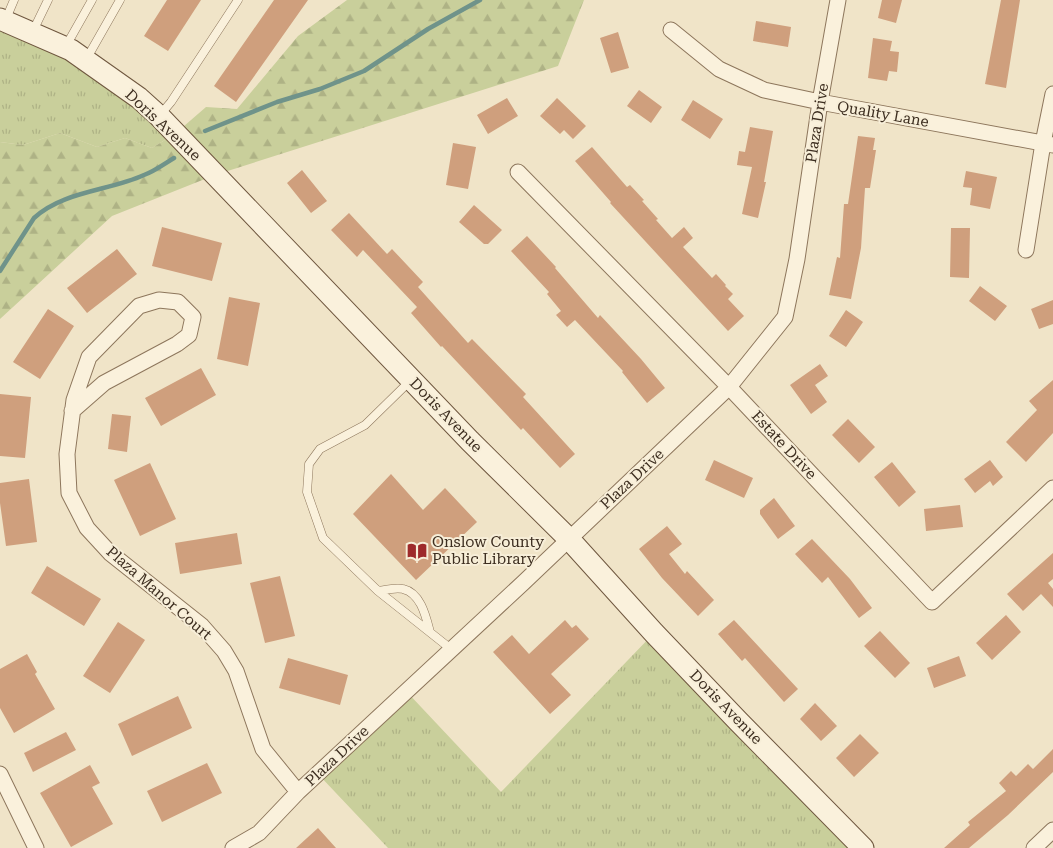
<svg xmlns="http://www.w3.org/2000/svg" width="1053" height="848" font-family="'Roboto Serif',serif">
	<style>
		.grass { fill: url(#grass-tufts) }
		.forest { fill: url(#forest-firs) }
		.lines { fill: none; stroke-linecap: round; stroke-linejoin: round }
		.stream { stroke: #6f938a; stroke-width: 4.5 }
		.building { fill: #cf9f7d }
		.lane-casing { stroke: #8d765c; stroke-width: 9 }
		.street-casing { stroke: #8d765c; stroke-width: 17 }
		.secondary-casing { stroke: #6f573f; stroke-width: 23 }
		.lane { stroke: #faf1dc; stroke-width: 8 }
		.street { stroke: #faf1dc; stroke-width: 15 }
		.secondary { stroke: #faf1dc; stroke-width: 21 }
		.labels { text-anchor: middle; dominant-baseline: central; stroke-width: 4; stroke-linejoin: round; paint-order: stroke }
		.street-label { font-size: 15px; fill: #3d2e20; stroke: #f7eed8 }
		.poi-label { font-size: 15px; fill: #3d2e20; stroke: #f7eed8; text-anchor: start }
	</style>
	<defs>
		<pattern id="grass-tufts" width="24" height="20" patternUnits="userSpaceOnUse" patternTransform="scale(1.25)"><rect width="24" height="20" fill="#c9cf9b"/><path d="M3 7l-1-3M5 7V3M7 7l1-3M15 17l-1-3M17 17v-4M19 17l1-3" fill="none" stroke="#aeb285"/></pattern>
		<pattern id="forest-firs" width="22" height="20" patternUnits="userSpaceOnUse" patternTransform="scale(1.25)"><rect width="22" height="20" fill="#c9cf9b"/><path d="M5 1l3.5 6h-7zM16 11l3.5 6h-7z" fill="#aeb285"/></pattern>
	</defs>
	<rect width="100%" height="100%" fill="#f0e4c8"/>
	<path class="grass" d="M0,19L71,50L176,133L152,148L125,138L97,147L60,133L23,145L0,142Z
		M654,633L863,848H388L318,774L406,691L501,792Z"/>
	<path class="forest" d="M347,0H584L558,66L215,175L112,216L0,319V142L23,145L60,133L97,147L125,138L152,148L176,133L206,107L237,109L298,36Z"/>
	<g class="lines">
		<path class="stream" d="M205,131L277,102L320,89L364,71L428,29L480,0
			M0,271L34,218C63,191 109,191 144,175C155,171 164,164 174,158"/>
	</g>
	<path class="building" d="M167,0H201L168,51L144,36Z
		M274,0H308L236,102L214,86Z
		M882,0H902L896,23L878,18Z
		M1001,0H1020L1006,88L985,84Z
		M756,21L791,27L788,47L753,41Z
		M618,32L629,68L611,73L600,38Z
		M873,38L892,41L890,51L899,52L897,72L889,71L887,81L868,78Z
		M639,90L662,107L651,123L627,106Z
		M507,98L518,116L488,134L477,115Z
		M557,98L586,126L573,139L564,130L560,134L540,116Z
		M693,100L723,119L710,139L681,120Z
		M750,127L773,131L764,182H766L758,218L742,214L752,167L737,165L739,151L745,152Z
		M858,136L875,138L873,150H876L870,188H865L861,248L851,299L829,295L837,257L840,258L844,204H848Z
		M453,143L476,147L468,189L446,185Z
		M592,147L627,187L630,185L644,200L642,201L658,219L656,220L672,238L684,227L693,238L683,247L712,278L716,274L726,285L725,286L733,294L728,299L744,316L728,331L610,203L611,202L575,161Z
		M302,170L327,201L311,213L287,183Z
		M966,171L997,177L990,209L970,205L972,188L963,187Z
		M474,205L502,230L488,244H484L459,222Z
		M349,213L387,254L392,249L423,282L418,287L468,343L472,339L526,394L523,397L575,454L560,468L523,428L521,430L442,346L441,347L411,313L417,307L363,250L357,257L331,230Z
		M162,227L222,243L212,281L152,266Z
		M951,228H970L969,278L950,277Z
		M527,236L556,267L555,268L598,318L600,315L641,359L665,388L647,403L622,372L623,371L575,320L567,327L556,315L561,311L547,294L549,292L511,251Z
		M117,249L137,274L87,313L67,288Z
		M980,286L1007,306L995,321L969,301Z
		M229,297L260,303L248,366L217,359Z
		M1053,300V324L1039,329L1031,309Z
		M48,309L74,326L40,379L13,362Z
		M846,310L863,322L846,347L829,336Z
		M820,364L828,376L815,385L827,402L811,414L790,385Z
		M201,368L216,395L161,426L145,398Z
		M1053,380V433L1026,462L1006,442L1037,410L1029,401Z
		M0,394L31,397L25,458L0,456Z
		M112,414L131,416L127,452L108,449Z
		M848,419L875,447L859,463L832,435Z
		M714,460L753,478L744,498L705,480Z
		M990,460L1003,477L993,486L990,481L975,493L964,479Z
		M892,462L916,492L899,507L874,477Z
		M150,463L176,519L140,536L114,480Z
		M391,474L423,510L445,488L477,522L416,580L353,514Z
		M29,479L37,542L6,546L0,503V483Z
		M774,498L795,526L778,539L760,514V510Z
		M960,505L963,527L926,531L924,509Z
		M667,526L682,544L669,554L685,574L687,571L714,600L698,616L662,578L639,549Z
		M237,533L242,564L180,574L175,543Z
		M812,539L850,579L872,608L859,618L828,577L822,583L795,554Z
		M1053,553V579L1048,583L1053,589V607L1041,594L1023,611L1007,594Z
		M47,566L101,599L84,626L31,593Z
		M280,576L295,636L265,643L250,583Z
		M1006,615L1021,632L992,660L976,643Z
		M565,620L572,628L576,625L589,639L551,674L571,695L550,714L493,652L512,635L529,654Z
		M734,620L798,689L784,702L745,658L742,661L718,634Z
		M118,622L145,640L110,693L83,676Z
		M880,631L910,663L895,678L864,646Z
		M27,654L37,672L35,674L55,709L14,733L0,708V669Z
		M959,656L966,676L934,688L927,668Z
		M288,658L348,675L340,705L279,688Z
		M178,696L192,728L132,756L118,724Z
		M815,703L837,726L821,741L800,719Z
		M66,732L76,750L33,772L24,753Z
		M860,734L879,753L854,777L836,758Z
		M1053,749V772L1008,815L969,848H944L970,825L968,822L1006,791L999,783L1011,771L1016,776L1028,764L1033,769Z
		M207,763L222,793L162,822L147,791Z
		M90,765L100,783L92,787L113,824L71,847L40,793Z
		M318,828L336,848H296Z"/>
	<g class="lines">
		<defs>
			<path id="lane" d="M6,19L14,0
				M33,31L48,0
				M66,46L92,0
				M87,58L120,0
				M160,115L171,102L238,0
				M411,380L365,425L320,449L309,464L307,492L323,538L378,591L451,649
				M378,591C385,590 396,587 403,589C421,593 426,617 430,632"/>
			<path id="street" d="M671,30L719,69L764,90L820,102L1053,145
				M518,172L729,387L932,602L1053,488
				M1026,250L1043,143L1053,94
				M72,411L104,383L177,344L189,335L193,317L178,302L159,300L139,306L89,357L74,400L67,454L69,493L87,528L110,553L202,626L224,651L236,671L263,749L298,792
				M0,774L36,848
				M233,848L259,833L298,792L523,583L729,387L785,317L797,259L820,102L838,0
				M1034,848L1053,830"/>
			<path id="secondary" d="M0,19L71,50L139,98L159,116L470,441L569,539L654,633L738,721L863,848"/>
		</defs>
		<use href="#lane" class="lane-casing"/>
		<use href="#street" class="street-casing"/>
		<use href="#secondary" class="secondary-casing"/>
		<use href="#lane" class="lane"/>
		<use href="#street" class="street"/>
		<use href="#secondary" class="secondary"/>
	</g>
	<defs>
		<symbol id="library-bare" viewBox="-9 -9 18 18"><path d="M-6-4Q-3-5.5-.7-3.5V5Q-3 3-6 4ZM6-4Q3-5.5 .7-3.5V5Q3 3 6 4Z" fill="#9e2a2b" stroke="#f7eed8" stroke-width="2.5" paint-order="stroke"/></symbol>
	</defs>
	<g fill-rule="evenodd">
		<use href="#library-bare" x="403" y="537" width="28" height="28"/>
	</g>
	<g class="labels">
		<g class="street-label">
			<text transform="translate(883 114) rotate(10)">Quality Lane</text>
			<text transform="translate(817 123) rotate(-81)">Plaza Drive</text>
			<text transform="translate(163 125) rotate(43)">Doris Avenue</text>
			<text transform="translate(446 415) rotate(46)">Doris Avenue</text>
			<text transform="translate(784 445) rotate(47)">Estate Drive</text>
			<text transform="translate(632 479) rotate(-43)">Plaza Drive</text>
			<text transform="translate(159 593) rotate(41)">Plaza Manor Court</text>
			<text transform="translate(726 707) rotate(46)">Doris Avenue</text>
			<text transform="translate(337 756) rotate(-43)">Plaza Drive</text>
		</g>
		<g class="poi-label">
			<text x="432" y="542">Onslow County<tspan x="432" dy="17">Public Library</tspan></text>
		</g>
	</g>
</svg>
